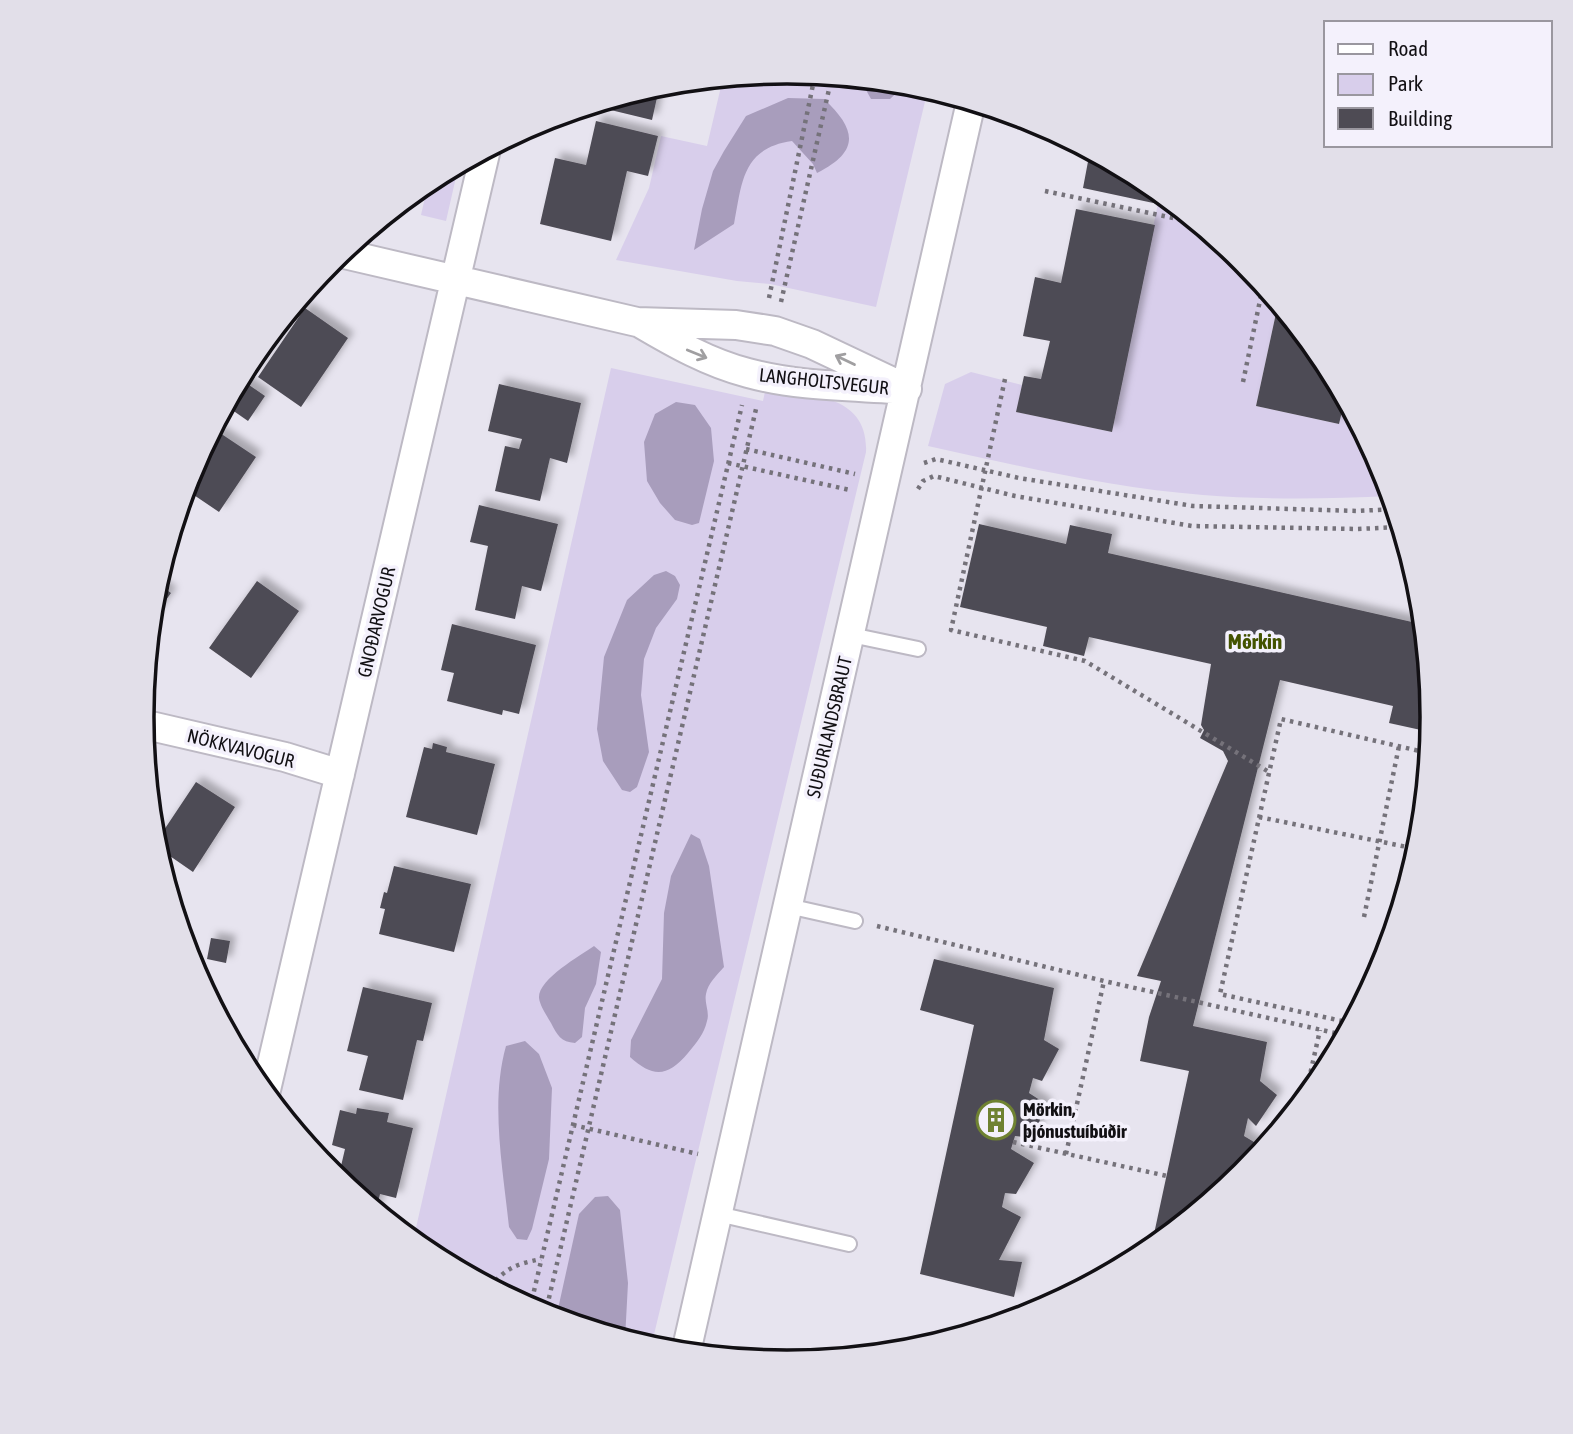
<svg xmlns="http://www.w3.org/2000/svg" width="1573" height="1434" font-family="'Asap Condensed',sans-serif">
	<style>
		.green { fill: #d8ceeb }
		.forest { fill: #a89dbc }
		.building { fill: #4e4b54; filter: url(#shadow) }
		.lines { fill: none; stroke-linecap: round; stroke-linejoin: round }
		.service-casing { stroke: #bdb9c4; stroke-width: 18 }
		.minor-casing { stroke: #bdb9c4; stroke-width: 32 }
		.path { stroke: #75727a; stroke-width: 4.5; stroke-dasharray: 3.5 5; stroke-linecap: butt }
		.service { stroke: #fff; stroke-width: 14 }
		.minor { stroke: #fff; stroke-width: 28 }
		.oneway { stroke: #a09fa1 }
		.labels { text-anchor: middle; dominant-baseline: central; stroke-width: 7; stroke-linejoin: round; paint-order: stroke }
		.street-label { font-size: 19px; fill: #121014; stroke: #f4f1fc }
		.poi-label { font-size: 19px; font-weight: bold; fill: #121014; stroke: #f4f1fc; text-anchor: start }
		.neighbourhood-label { font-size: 21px; font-weight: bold; fill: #445300; stroke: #f4f1fc }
		.rim { fill: none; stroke: #121014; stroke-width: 3.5 }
	</style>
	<defs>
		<filter id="shadow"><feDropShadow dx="6" dy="-6" stdDeviation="3.5" flood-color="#0004"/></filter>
	</defs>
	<rect width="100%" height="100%" fill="#e7e4ef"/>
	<path class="green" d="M787,72L913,84L928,89L876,307L770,284L737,281L616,260L649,188L661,136L707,146L723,78Z
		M459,164L446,221L421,215L429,180Z
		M1160,193L1243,261L1278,304L1256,406L1339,424L1345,399L1383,470L1391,496C1328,499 1265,500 1203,495C1111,488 1019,466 928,446L945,384L971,372L1022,385L1017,412L1112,432Z
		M611,368L763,401L766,387C809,395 869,394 866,452L651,1347L539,1313L428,1253L413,1241Z"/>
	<path class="forest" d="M860,79L906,84L890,99H871Z
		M788,98L824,99C856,129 861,151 817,173L813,164L792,141C742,148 742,183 734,224L694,250L702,209L713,171L724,151L746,116Z
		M676,402L695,405L711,428L714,461L699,523L692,525L675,520L660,503L647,481L644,442L655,414Z
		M666,571L675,576L680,585L677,599L656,628L644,659L641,695L649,752L637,787L630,792L622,790L603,761L597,729L604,657L627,600L654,575Z
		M691,834L700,839L709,866L724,967C717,975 708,983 706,994C704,1003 710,1012 707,1021C704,1034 697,1042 688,1053C668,1077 653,1078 630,1057L631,1040L662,979L664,913L671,876Z
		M594,946L601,952L596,984L585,1008L582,1037L575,1043C561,1042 557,1035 551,1023C547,1016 540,1006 539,998C538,979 580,956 594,946Z
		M525,1041L539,1054L552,1088L549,1159L532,1229L527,1240L517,1239L509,1227C503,1168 490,1103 506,1046Z
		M608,1196L620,1210L628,1283L625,1339L556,1318L579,1214L595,1197Z"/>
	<path class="building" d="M660,84L652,120L590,105L659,85Z
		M596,121L658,136L648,176L627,171L611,241L540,224L555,158L586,165Z
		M1090,151L1145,181L1160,193L1158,204L1083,188Z
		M1076,209L1155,225L1112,432L1016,412L1024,376L1041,379L1050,341L1023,336L1035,277L1061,283Z
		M1278,304L1323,359L1345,399L1339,424L1256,406Z
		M305,308L348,338L301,407L258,377Z
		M239,378L265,396L248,421L225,405Z
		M499,384L581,403L567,463L550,458L540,501L495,491L505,446L519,449L522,439L488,431Z
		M217,431L256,457L219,512L185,489L190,472Z
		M479,505L558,524L541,591L522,586L515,619L475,610L488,546L470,542Z
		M979,524L1066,544L1070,525L1112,534L1108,553L1412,622L1417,601L1420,602L1432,717L1430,732L1389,723L1393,706L1280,680L1193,1026L1267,1042L1260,1081L1277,1095L1256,1126L1248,1118L1244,1136L1264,1148L1242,1174L1151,1248L1189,1071L1140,1061L1149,1017L1161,981L1137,976L1228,761L1223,751L1200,738L1204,730L1201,725L1211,664L1089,637L1084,656L1043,646L1047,627L960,607Z
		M257,581L299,611L251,678L209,648Z
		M156,582L171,593L151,621L154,591Z
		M452,624L536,645L519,714L503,710L502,715L447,701L454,673L441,670Z
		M433,743L447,747L446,752L495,764L477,835L406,817L424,747L432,749Z
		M196,782L235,807L193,872L154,845Z
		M394,866L471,884L454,952L379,934L385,909L380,908L384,892L387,893Z
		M211,938L230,941L226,963L207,959Z
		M934,959L1054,988L1044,1040L1059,1049L1042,1081L1033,1078L1029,1093L1046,1104L1033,1138L1015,1136L1011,1149L1034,1163L1016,1194L1005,1193L1002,1207L1021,1217L999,1260L1022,1262L1014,1297L920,1274L974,1025L920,1010Z
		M363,987L432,1003L423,1041L417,1040L403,1100L359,1090L368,1056L347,1051Z
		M357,1108L389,1113L387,1122L413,1128L396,1198L380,1194L376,1211L338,1179L345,1149L332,1145L340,1110L356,1114Z"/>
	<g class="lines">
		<defs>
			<path id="service" d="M851,635L918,649
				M788,906L855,921
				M718,1214L849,1244"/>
			<path id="minor" d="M340,253L637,322L736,325L775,331L812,344L907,389
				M640,323C674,343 709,363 748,373C795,386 846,386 894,389
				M142,724L285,757L340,774
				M265,1094L486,149
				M686,1352L971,102"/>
		</defs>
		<use href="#service" class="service-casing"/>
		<use href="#minor" class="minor-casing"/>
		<path class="path" d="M1045,191L1192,222L1261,296
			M769,298L815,75
			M781,302L832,76
			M1005,379L951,630L1085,661L1269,772
			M1243,382L1263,286
			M746,449L855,474
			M728,463L850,490
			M924,463L936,459L1019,478L1193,506L1357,511L1395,509
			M918,489L923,481L934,476L1015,496L1192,526L1357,529L1400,527
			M1259,817L1417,849
			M1364,917L1399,746
			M877,926L1104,981L1344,1035
			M1351,1023L1220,994L1281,719L1428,753
			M1305,1097L1320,1030
			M573,1125L698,1154
			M1013,1142L1167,1176
			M1066,1154L1104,981
			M490,1287C507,1267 517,1264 541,1259
			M530,1308L742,405
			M545,1315L756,409"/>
		<use href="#service" class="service"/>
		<use href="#minor" class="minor"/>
	</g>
	<defs><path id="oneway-shaft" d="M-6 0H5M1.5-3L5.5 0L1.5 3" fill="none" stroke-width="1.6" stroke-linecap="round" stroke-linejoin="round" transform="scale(1.75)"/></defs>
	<g class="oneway">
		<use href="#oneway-shaft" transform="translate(697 354) rotate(22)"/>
		<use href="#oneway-shaft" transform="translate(845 360) rotate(-154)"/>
	</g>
	<defs>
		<symbol id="building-ring" viewBox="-11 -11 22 22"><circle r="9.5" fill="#f4f1fc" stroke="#6f8232" stroke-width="1.5"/><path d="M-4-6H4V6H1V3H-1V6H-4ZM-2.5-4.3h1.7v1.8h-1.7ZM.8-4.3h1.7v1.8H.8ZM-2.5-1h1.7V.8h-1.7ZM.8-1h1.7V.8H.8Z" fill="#6f8232"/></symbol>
	</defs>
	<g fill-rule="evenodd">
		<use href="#building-ring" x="974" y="1098" width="44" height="44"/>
	</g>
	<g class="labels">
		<g class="street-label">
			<text transform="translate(824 381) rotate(6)">LANGHOLTSVEGUR</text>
			<text transform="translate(376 622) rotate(-77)">GNOÐARVOGUR</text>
			<text transform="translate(829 727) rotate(-77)">SUÐURLANDSBRAUT</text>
			<text transform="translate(241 748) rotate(14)">NÖKKVAVOGUR</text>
		</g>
		<g class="poi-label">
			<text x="1023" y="1109">Mörkin,<tspan x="1023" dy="22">þjónustuíbúðir</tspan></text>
		</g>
		<g class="neighbourhood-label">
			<text x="1255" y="641">Mörkin</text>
		</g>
	</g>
	<path d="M0 0H1573V1434H0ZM154 717a633 633 0 1 1 1266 0a633 633 0 1 1-1266 0Z" fill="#e2dfe9" fill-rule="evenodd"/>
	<path class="rim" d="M154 717a633 633 0 1 1 1266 0a633 633 0 1 1-1266 0Z"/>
	<rect x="1324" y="21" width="228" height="126" fill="#f4f1fc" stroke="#9a979f" stroke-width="2"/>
	<rect x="1338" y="44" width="35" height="10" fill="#ffffff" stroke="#9a979f" stroke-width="2"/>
	<text x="1388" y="56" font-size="21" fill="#121014">Road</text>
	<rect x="1338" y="74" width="35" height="21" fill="#d8ceeb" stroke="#9a979f" stroke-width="2"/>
	<text x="1388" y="91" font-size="21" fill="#121014">Park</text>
	<rect x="1338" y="108" width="35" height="21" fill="#4e4b54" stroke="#9a979f" stroke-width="2"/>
	<text x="1388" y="126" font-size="21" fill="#121014">Building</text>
</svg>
